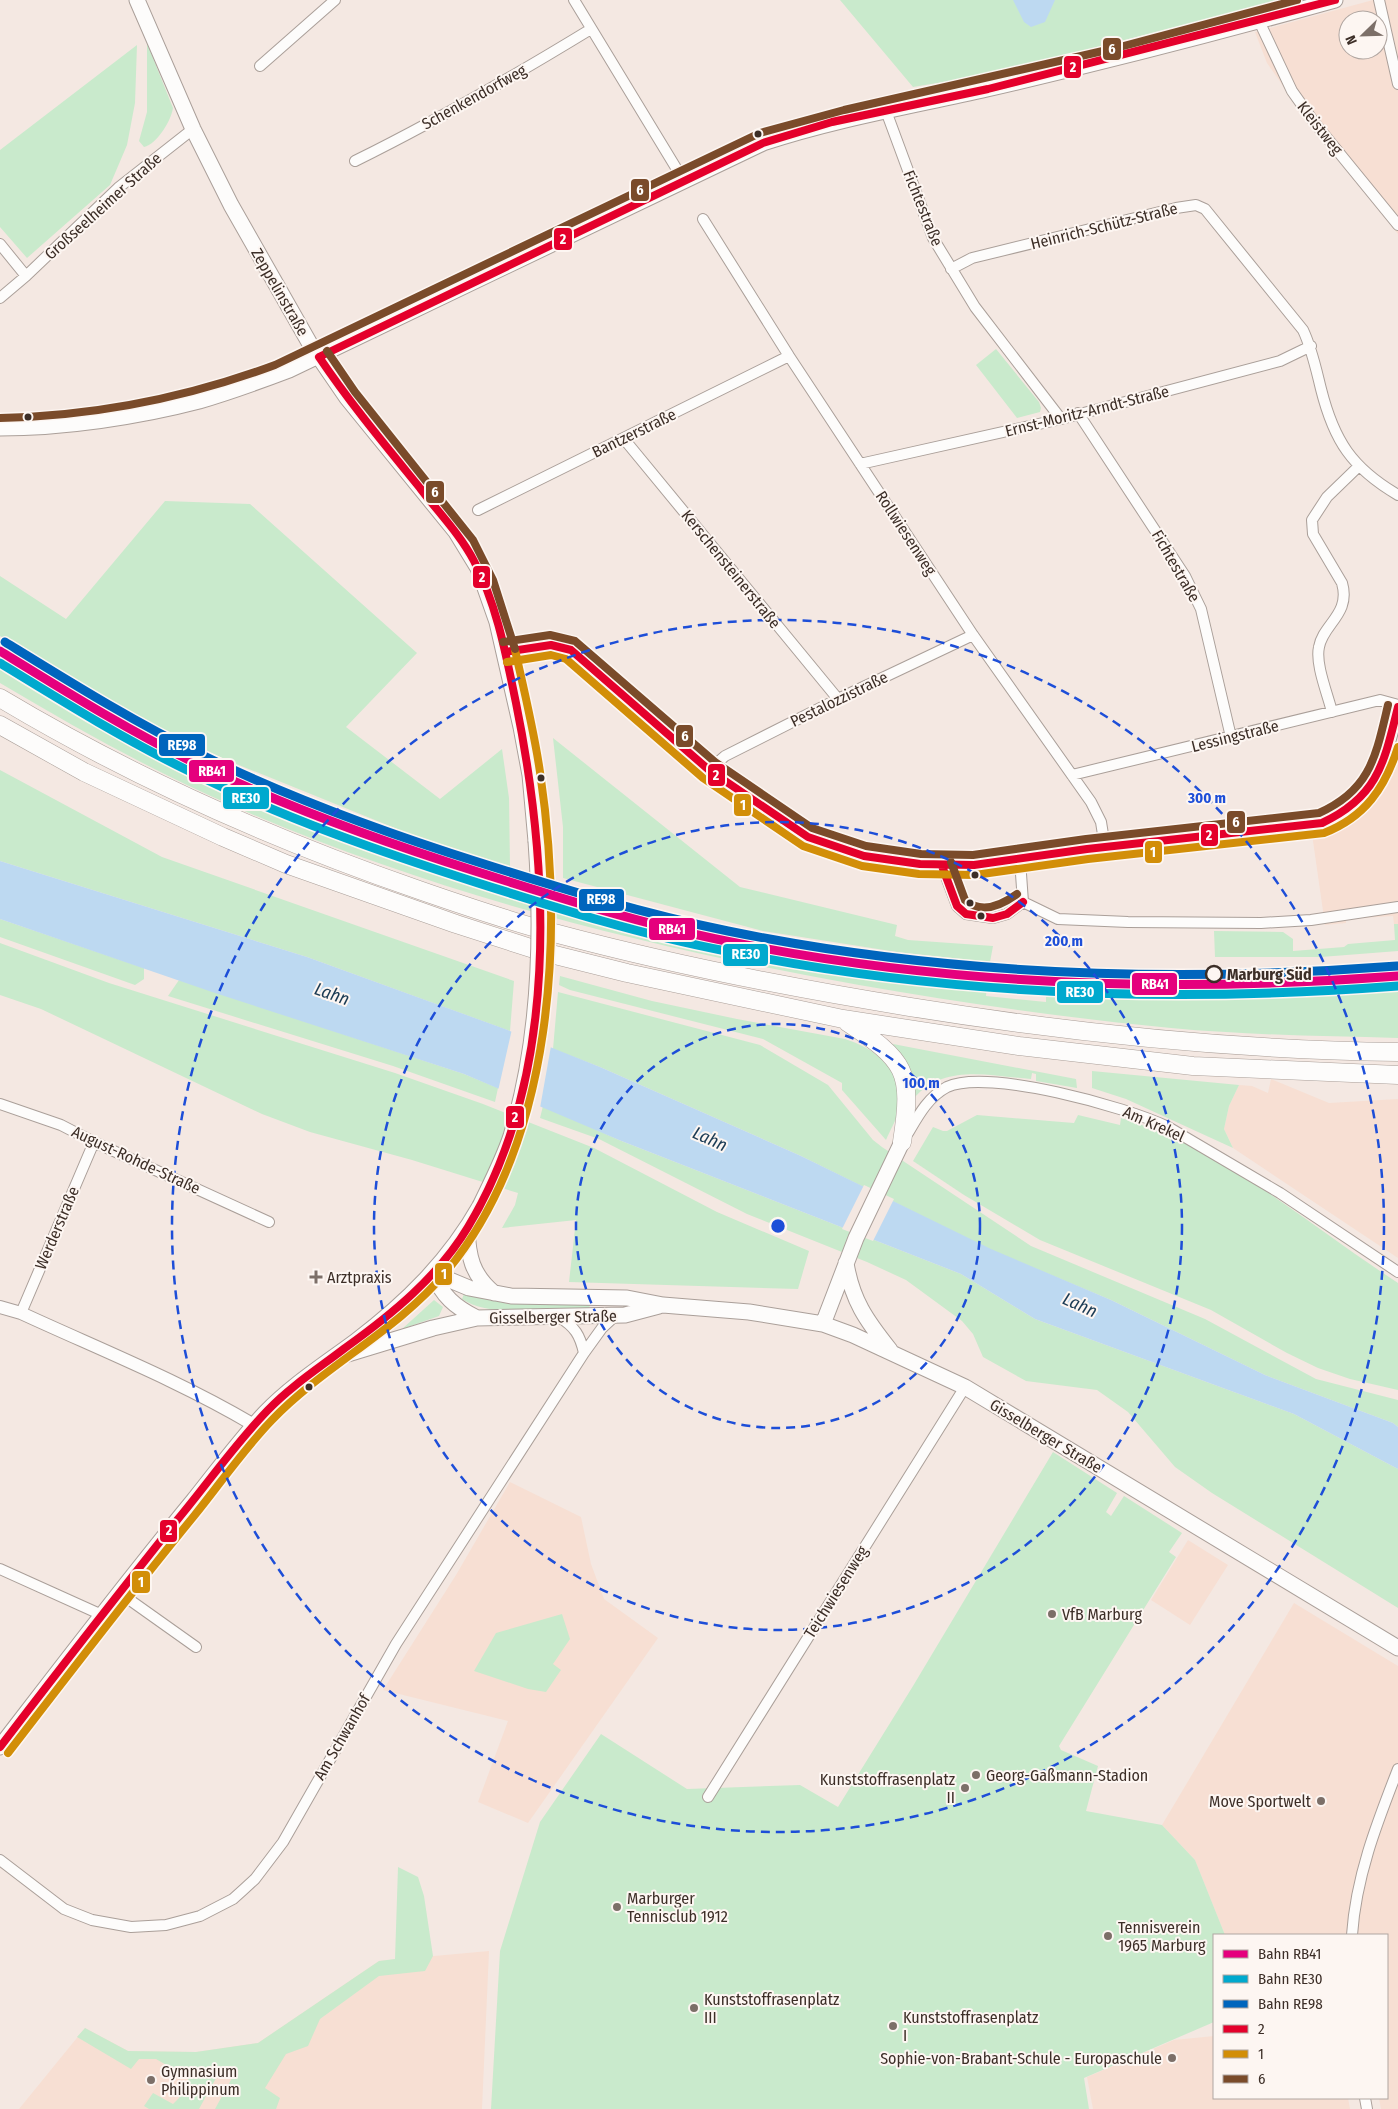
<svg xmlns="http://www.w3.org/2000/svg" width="1398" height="2109" font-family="'Fira Sans Condensed',sans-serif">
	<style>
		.built { fill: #f7dfd3; fill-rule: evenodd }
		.green { fill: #c9eacc }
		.water { fill: #bdd9f1 }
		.pier { fill: #f4e8e2 }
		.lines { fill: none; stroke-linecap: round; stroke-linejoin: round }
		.minor-casing { stroke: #aa9f99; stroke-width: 12 }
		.tertiary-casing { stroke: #aa9f99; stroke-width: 14 }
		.secondary-casing { stroke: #aa9f99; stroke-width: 17 }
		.trunk-casing { stroke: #aa9f99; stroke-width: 19 }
		.minor { stroke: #fdfcfb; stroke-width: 10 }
		.tertiary { stroke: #fdfcfb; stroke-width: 12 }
		.secondary { stroke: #fdfcfb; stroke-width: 15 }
		.trunk { stroke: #fdfcfb; stroke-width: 18 }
		.secondary-bridge-casing { stroke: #aa9f99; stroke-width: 17; stroke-linecap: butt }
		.secondary-bridge { stroke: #fdfcfb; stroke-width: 15 }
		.bus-1-casing { stroke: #fdf6f2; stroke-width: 11 }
		.bus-2-casing { stroke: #fdf6f2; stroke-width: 11 }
		.bus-3-casing { stroke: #fdf6f2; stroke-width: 11 }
		.bus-1 { stroke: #e4002b; stroke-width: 8 }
		.bus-2 { stroke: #d28e08; stroke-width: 8 }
		.bus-3 { stroke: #7a4b2a; stroke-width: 8 }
		.rail-1-casing { stroke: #fdf6f2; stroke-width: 12 }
		.rail-2-casing { stroke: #fdf6f2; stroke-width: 12 }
		.rail-3-casing { stroke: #fdf6f2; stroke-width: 12 }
		.rail-1 { stroke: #e5007d; stroke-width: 9 }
		.rail-2 { stroke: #00a9ce; stroke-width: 9 }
		.rail-3 { stroke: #0065bd; stroke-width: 9 }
		.ring { fill: none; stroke: #1d4ed8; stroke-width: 2.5; stroke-dasharray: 9 6 }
		.bus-dot { fill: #3c2e27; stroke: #fdf6f2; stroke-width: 2 }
		.stop-dot { fill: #fdf6f2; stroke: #3c2e27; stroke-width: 2.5 }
		.poi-dot { fill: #7c6f68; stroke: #fdf6f2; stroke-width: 2 }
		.labels { text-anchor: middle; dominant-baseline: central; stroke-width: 4; stroke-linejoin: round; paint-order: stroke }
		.street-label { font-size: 16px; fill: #3c2e27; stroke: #fdf6f2 }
		.stop-label { font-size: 16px; font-weight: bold; fill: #3c2e27; stroke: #fdf6f2; text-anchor: start }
		.poi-label { font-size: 16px; fill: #3c2e27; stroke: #fdf6f2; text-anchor: start }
		.water-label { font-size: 18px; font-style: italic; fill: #1b3b54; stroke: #fdf6f2 }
		.centre { fill: #1d4ed8; stroke: #fdf6f2; stroke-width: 2.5 }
		.ring-label { font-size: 15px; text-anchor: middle; font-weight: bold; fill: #1d4ed8; stroke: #fdf6f2; stroke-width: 4; stroke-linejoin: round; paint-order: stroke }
		.line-badge { stroke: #fdf6f2; stroke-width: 2 }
		.badge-label { font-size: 14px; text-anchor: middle; font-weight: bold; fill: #fff }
	</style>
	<rect width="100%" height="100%" fill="#f4e8e2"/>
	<path class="built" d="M1373,0H1398V234L1307,120L1267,63L1255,32ZM1348,20H1378V50H1348Z
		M1398,745V924H1394L1393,916L1346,919V923L1325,925L1312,834L1343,827L1369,809L1382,792Z
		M1271,1079L1329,1103L1398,1099V1258L1233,1148L1224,1129L1229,1106L1239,1085L1252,1086L1268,1093Z
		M510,1482L581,1517L591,1564L604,1599L658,1638L528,1823L478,1802L508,1721L383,1690L456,1575Z
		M1188,1540L1228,1565L1190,1625L1151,1600Z
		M1294,1603L1398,1666V2109H1381L1379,2098H1387V1935H1225L1195,1860L1162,1825Z
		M489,1951L482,2109H19L85,2028L128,2051L196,2052L258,2043L379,1961Z
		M1214,2036V2098H1348L1350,2109H1093L1087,2077L1174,2040Z"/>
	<path class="green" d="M840,0H1283L986,75L913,87Z
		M147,43L173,108C171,121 157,144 144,147L139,141L147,112Z
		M137,45L135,103L127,145L110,185L27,258L0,227V150Z
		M996,349L1039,402L1041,408L1040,412L1017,418L976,365Z
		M165,501L250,504L417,653L346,727L440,799L502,749L509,798L510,867L407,833L229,761L134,717L0,636V576L66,619Z
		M0,659L124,735L222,782L325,827L515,890L575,907L760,953L877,971L987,983L986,996L1046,1002V993L1214,996L1321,992L1398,986V1038C1322,1036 1246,1035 1171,1028C1066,1018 963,1003 859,985C645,947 432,893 233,806C152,771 76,728 0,683Z
		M553,738L740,887L897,925L895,936L908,940L993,946L990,962L897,952L763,931L563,878V827Z
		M0,770L162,857L514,981L510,1031L307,957L0,861Z
		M0,919L144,968V979L135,985L0,937Z
		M1394,924H1398V951L1321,957H1215L1214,931L1283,932L1293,939V951L1344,947L1348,944L1395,940Z
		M0,943L109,983L395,1073L483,1104L594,1148L717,1212L809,1251L798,1289L569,1282L576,1220L502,1228L515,1205L518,1193L412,1160L310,1132L262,1114L41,1009L0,995Z
		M560,976L652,1001L737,1019L845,1039C877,1049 902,1070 899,1107C898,1118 890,1130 886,1140L842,1090V1083L763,1039L570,990L559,985Z
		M179,980L464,1074L498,1088L495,1102L393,1066L168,996Z
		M558,992L760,1045L828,1085L873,1140L882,1147L1031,1246L1205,1319L1316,1379L1398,1400V1427L1393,1423L1265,1375L1111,1300L991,1250L801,1156L600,1067L553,1049Z
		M893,1044L1076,1079L1077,1088L1036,1081V1074L1032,1073L1031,1079C990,1076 945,1063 914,1098Z
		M1092,1071L1239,1085L1229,1106L1224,1129L1233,1148L1126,1099L1092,1088Z
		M543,1106L619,1140L961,1274L1035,1319L1294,1414L1398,1469V1608L1212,1493L1175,1467L1128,1412L1097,1390L1026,1381L983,1357L973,1334L962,1321L906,1280L867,1262L747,1214L599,1139L540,1118Z
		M977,1115L1074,1123L1078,1115L1120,1125L1121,1118C1224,1149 1309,1225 1398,1283V1390L1350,1379L1318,1368L1287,1353L1211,1310L1040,1240L964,1195L913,1161L933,1127L943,1131H947Z
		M464,1294L509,1304H589L590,1306L588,1309C554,1309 491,1319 462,1299Z
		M434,1300L443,1307L439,1316L402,1329Z
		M1053,1452L1117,1493L1106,1512L1111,1516L1124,1496L1182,1533L1169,1552L1176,1557L1059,1746L1061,1750L1098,1766L1086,1811L1162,1825L1195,1860L1225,1935H1214V2022L1084,2078L1089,2109H491L500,1951L540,1822L601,1734L687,1789L800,1785L838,1807L913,1686Z
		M562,1614L570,1639L553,1664L561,1670L546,1692L528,1689L474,1671L496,1633Z
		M398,1867L418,1877L424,1896L433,1956L425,1971L379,1976L320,2019L308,2046L286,2054L265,2088L280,2098L276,2109H215L232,2078L220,2071L199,2109H149L144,2106L153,2093L173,2104L179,2098L193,2070L180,2073L156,2059H139L131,2069L77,2037L85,2028L128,2051L196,2052L258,2043L379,1961L395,1959Z"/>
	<path class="water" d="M1013,0H1055L1045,22L1031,27L1024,22Z
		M0,861L307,957L505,1029L600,1067L801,1156L991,1249L1111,1300L1265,1375L1393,1423L1398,1427V1469L1294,1414L1035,1319L961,1274L619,1140L464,1074L215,993L0,919Z"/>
	<path class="pier" d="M512,1029L551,1046L540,1108L498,1091Z
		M864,1185L894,1199L873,1241L842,1229Z"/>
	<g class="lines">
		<defs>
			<path id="minor" d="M574,0L684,181
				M1379,0L1398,84
				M1259,21L1292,91L1314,122L1398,225
				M260,66L335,0
				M886,111L933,238L975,307L1061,419
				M355,161C436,121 514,76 591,29
				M703,219L789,356L973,635L1091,802L1101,822L1105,847
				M0,244L26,276
				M951,269L972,258L1176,208L1196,205L1205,209L1303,330C1312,349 1316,369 1321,389C1334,441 1352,468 1398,495
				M0,298L26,276L118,188L193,129
				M1078,413L1185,576L1201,609L1231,737
				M624,439L838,699
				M860,464L1061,419L1280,361L1311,346
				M478,510L789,356
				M1332,712C1328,695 1315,664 1319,647C1323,624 1351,614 1342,583L1313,534L1312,520L1327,497L1358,467
				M709,770L725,756L838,699L973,635
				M1072,775L1380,700L1398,705
				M1020,860L1023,902
				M942,866L957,906L966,914L993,918L1007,914L1023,902
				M1023,902L1058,919L1128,922L1261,923L1311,920L1398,907
				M0,1104L61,1125L94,1142L269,1222
				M908,1133C918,1116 928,1097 947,1087C987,1068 1127,1107 1168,1127L1280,1193L1398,1272
				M21,1313L94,1142
				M559,1317C575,1327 580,1335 584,1353
				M0,1569L102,1615
				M120,1593L196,1647
				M708,1797L965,1387
				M0,1860L64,1909L92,1920L131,1927L166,1925L200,1916L233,1899L243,1890L255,1879L283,1842L396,1644L584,1353L602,1328L616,1315
				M1352,1935C1356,1876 1377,1823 1398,1769
				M1365,2098L1367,2109"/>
			<path id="tertiary" d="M505,652L551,645L571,650L709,770L808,837L864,856L920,864L974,865L1087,849L1322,823C1378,803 1385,759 1398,707
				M0,1307L21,1313C99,1349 180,1381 254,1425"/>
			<path id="secondary" d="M137,0L193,129L231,205L310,344L347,398L456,532L478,568L497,622L521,727L530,775L536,841
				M0,428C63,428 138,417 199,401C230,392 260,381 289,370L763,143C836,119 912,106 987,89C1104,62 1220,32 1335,0
				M467,1228C468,1256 472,1275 494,1293
				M846,1263C852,1300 866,1320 890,1350
				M433,1273L469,1288L511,1296L627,1298L663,1305L749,1312L823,1324L853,1335L965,1387L1398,1648
				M433,1273C442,1296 455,1307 477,1318
				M823,1324L856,1238L902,1142
				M341,1356L433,1328L477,1318L625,1315L659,1306
				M0,1747C64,1664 127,1581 193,1501C217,1471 239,1441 265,1413C292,1385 325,1364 356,1341C406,1303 449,1261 480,1206"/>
			<path id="trunk" d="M0,698C132,777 274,840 419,890C465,906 511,922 558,934C674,965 792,988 910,1007C1071,1033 1234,1050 1398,1052
				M0,725L84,772L223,837L286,864L456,924L543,952L627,973L843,1019L1019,1046L1193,1066L1398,1075
				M847,1022C906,1061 913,1071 902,1142"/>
		</defs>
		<use href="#minor" class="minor-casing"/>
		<use href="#tertiary" class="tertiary-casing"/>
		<use href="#secondary" class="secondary-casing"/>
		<use href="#trunk" class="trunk-casing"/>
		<use href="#minor" class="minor"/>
		<use href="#tertiary" class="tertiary"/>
		<use href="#secondary" class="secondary"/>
		<use href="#trunk" class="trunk"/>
		<defs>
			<path id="secondary-bridge" d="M480,1206C491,1183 503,1160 511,1136C540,1041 543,939 536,841"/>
		</defs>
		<use href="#secondary-bridge" class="secondary-bridge-casing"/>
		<use href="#secondary-bridge" class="secondary-bridge"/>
		<defs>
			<path id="bus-1" d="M319,357L763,143L832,122L988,89L1335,0
				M505,652L551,645L571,650L709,770L808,837L864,856L920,864L974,865L1087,849L1322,823C1378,797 1384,763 1398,707
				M942,866L957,906L966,914L993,918L1007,914L1023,902
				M0,1747C59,1670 118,1594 178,1519C208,1483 235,1444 268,1410C291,1386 319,1368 345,1348C391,1315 438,1277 468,1227C560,1075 550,871 516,703C506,655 497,605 474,561C460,534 438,512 420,488C385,445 350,403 319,357"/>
			<path id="bus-2" d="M507,662L551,655L566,659L703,778L803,846L862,866L919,874L975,875L1088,859L1324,833C1365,817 1385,788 1398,747
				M8,1753C69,1674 130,1594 194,1516C220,1484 243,1450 272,1420C325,1365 397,1331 446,1272C555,1141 564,933 540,772C534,731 524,690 515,650"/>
			<path id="bus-3" d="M327,351L355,392L473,540L493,580L515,649
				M0,418C95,416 186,398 275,365L760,133L844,110L1116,48L1297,0
				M503,642L550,635L575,641L715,762L812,828L866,846L921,854L973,855L1086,839L1319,813C1371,790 1376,755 1388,705
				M951,862L965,900C982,915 1002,905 1017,894"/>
		</defs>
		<use href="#bus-1" class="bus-1-casing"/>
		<use href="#bus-2" class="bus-2-casing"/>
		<use href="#bus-3" class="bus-3-casing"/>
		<use href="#bus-1" class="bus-1"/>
		<use href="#bus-2" class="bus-2"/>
		<use href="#bus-3" class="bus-3"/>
		<defs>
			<path id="rail-1" d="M0,651C65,691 129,731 197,764C288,808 383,842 478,872C560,898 642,924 726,941C947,986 1174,993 1398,976"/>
			<path id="rail-2" d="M0,663C62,701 125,740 191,772C283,818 381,852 478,883C560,909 642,935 726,951C947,996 1173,1003 1398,986"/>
			<path id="rail-3" d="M5,642C70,682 134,722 202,755C292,799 386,833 481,863C563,889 644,914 728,931C948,976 1174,983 1397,966"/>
		</defs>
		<use href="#rail-1" class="rail-1-casing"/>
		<use href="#rail-2" class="rail-2-casing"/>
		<use href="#rail-3" class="rail-3-casing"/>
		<use href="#rail-1" class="rail-1"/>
		<use href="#rail-2" class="rail-2"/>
		<use href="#rail-3" class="rail-3"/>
	</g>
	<g class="ring">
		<circle cx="778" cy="1226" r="202"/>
		<circle cx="778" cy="1226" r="404"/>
		<circle cx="778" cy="1226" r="606"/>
	</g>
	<g class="bus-dot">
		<circle cx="758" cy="134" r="4.5"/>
		<circle cx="28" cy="417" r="4.5"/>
		<circle cx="541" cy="778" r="4.5"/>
		<circle cx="975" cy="875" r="4.5"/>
		<circle cx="970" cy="903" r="4.5"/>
		<circle cx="981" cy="916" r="4.5"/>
		<circle cx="309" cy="1387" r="4.5"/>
	</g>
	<circle class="stop-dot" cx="1214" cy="974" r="8"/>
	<g class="poi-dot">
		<path d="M313.5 1269.5h5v5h5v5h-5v5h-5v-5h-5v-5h5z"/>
		<circle cx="1052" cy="1614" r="5"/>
		<circle cx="976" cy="1775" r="5"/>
		<circle cx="965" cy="1788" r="5"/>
		<circle cx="1321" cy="1801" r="5"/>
		<circle cx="617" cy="1907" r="5"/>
		<circle cx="1108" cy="1936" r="5"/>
		<circle cx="694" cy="2008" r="5"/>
		<circle cx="893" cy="2026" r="5"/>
		<circle cx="1172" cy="2058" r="5"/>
		<circle cx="151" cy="2080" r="5"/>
	</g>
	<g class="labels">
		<g class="street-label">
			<text transform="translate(474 97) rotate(-29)">Schenkendorfweg</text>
			<text transform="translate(1320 128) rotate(52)">Kleistweg</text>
			<text transform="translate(103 206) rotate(-42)">Großseelheimer Straße</text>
			<text transform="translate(923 208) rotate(68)">Fichtestraße</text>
			<text transform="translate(1104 226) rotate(-14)">Heinrich-Schütz-Straße</text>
			<text transform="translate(280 292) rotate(60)">Zeppelinstraße</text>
			<text transform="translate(1087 411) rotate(-14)">Ernst-Moritz-Arndt-Straße</text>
			<text transform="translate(634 433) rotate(-26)">Bantzerstraße</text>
			<text transform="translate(906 533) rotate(57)">Rollwiesenweg</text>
			<text transform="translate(1176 566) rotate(60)">Fichtestraße</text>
			<text transform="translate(731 569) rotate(51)">Kerschensteinerstraße</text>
			<text transform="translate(839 699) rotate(-26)">Pestalozzistraße</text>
			<text transform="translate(1235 736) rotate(-14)">Lessingstraße</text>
			<text transform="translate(1154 1124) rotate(24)">Am Krekel</text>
			<text transform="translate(136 1160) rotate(25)">August-Rohde-Straße</text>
			<text transform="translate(57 1228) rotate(-67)">Werderstraße</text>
			<text transform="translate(553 1317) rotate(-1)">Gisselberger Straße</text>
			<text transform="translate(1046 1436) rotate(31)">Gisselberger Straße</text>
			<text transform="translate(836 1592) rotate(-58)">Teichwiesenweg</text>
			<text transform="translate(342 1737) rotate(-60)">Am Schwanhof</text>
		</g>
		<g class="stop-label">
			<text x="1227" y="974">Marburg Süd</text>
		</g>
		<g class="poi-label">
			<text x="327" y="1277">Arztpraxis</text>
			<text x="1062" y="1614">VfB Marburg</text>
			<text x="986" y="1775">Georg-Gaßmann-Stadion</text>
			<text x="955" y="1779" text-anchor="end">Kunststoffrasenplatz<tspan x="955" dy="18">II</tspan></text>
			<text x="1311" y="1801" text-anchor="end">Move Sportwelt</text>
			<text x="627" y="1898">Marburger<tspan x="627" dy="18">Tennisclub 1912</tspan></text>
			<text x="1118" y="1927">Tennisverein<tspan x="1118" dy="18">1965 Marburg</tspan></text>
			<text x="704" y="1999">Kunststoffrasenplatz<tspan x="704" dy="18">III</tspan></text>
			<text x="903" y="2017">Kunststoffrasenplatz<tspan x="903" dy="18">I</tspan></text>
			<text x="1162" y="2058" text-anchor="end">Sophie-von-Brabant-Schule - Europaschule</text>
			<text x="161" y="2071">Gymnasium<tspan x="161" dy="18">Philippinum</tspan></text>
		</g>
		<g class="water-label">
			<text transform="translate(332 994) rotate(19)">Lahn</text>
			<text transform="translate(710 1139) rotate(24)">Lahn</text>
			<text transform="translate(1080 1305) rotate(24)">Lahn</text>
		</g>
	</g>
	<circle cx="778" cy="1226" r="8" class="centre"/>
	<g class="ring-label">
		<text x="1207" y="803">300 m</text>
		<text x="1064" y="946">200 m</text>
		<text x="921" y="1088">100 m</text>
	</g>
	<g class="line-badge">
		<rect x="1102" y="37" width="20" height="24" rx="5" fill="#7a4b2a"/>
		<rect x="1063" y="55" width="19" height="24" rx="5" fill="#e4002b"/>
		<rect x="630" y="178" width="20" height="24" rx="5" fill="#7a4b2a"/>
		<rect x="553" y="227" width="20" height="24" rx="5" fill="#e4002b"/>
		<rect x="425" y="480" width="20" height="24" rx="5" fill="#7a4b2a"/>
		<rect x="472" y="565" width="19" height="24" rx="5" fill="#e4002b"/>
		<rect x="675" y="724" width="19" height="24" rx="5" fill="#7a4b2a"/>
		<rect x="158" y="733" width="48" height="24" rx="5" fill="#0065bd"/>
		<rect x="188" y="759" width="47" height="24" rx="5" fill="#e5007d"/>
		<rect x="707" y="763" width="19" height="24" rx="5" fill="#e4002b"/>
		<rect x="222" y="786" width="48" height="24" rx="5" fill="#00a9ce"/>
		<rect x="733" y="793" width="19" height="24" rx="5" fill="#d28e08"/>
		<rect x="1226" y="810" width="20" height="24" rx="5" fill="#7a4b2a"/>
		<rect x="1200" y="823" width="19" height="24" rx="5" fill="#e4002b"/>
		<rect x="1144" y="840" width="19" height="24" rx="5" fill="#d28e08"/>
		<rect x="578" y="888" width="47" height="24" rx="5" fill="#0065bd"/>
		<rect x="648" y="917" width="48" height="24" rx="5" fill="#e5007d"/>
		<rect x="722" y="943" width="47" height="24" rx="5" fill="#00a9ce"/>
		<rect x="1131" y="972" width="47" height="24" rx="5" fill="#e5007d"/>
		<rect x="1056" y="980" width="48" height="24" rx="5" fill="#00a9ce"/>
		<rect x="505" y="1105" width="20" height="24" rx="5" fill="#e4002b"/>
		<rect x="434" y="1262" width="19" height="24" rx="5" fill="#d28e08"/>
		<rect x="159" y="1519" width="19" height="24" rx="5" fill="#e4002b"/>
		<rect x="131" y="1570" width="20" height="24" rx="5" fill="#d28e08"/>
	</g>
	<g class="badge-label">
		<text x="1112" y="54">6</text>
		<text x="1073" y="72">2</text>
		<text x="640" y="195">6</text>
		<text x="563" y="244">2</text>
		<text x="435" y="497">6</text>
		<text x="482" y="582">2</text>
		<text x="685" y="741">6</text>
		<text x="182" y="750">RE98</text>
		<text x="212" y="776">RB41</text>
		<text x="716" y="780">2</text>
		<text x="246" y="803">RE30</text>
		<text x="743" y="810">1</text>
		<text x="1236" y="827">6</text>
		<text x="1209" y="840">2</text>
		<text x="1153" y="857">1</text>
		<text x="601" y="904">RE98</text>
		<text x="672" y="934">RB41</text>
		<text x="746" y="959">RE30</text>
		<text x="1155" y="989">RB41</text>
		<text x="1080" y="997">RE30</text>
		<text x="515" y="1122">2</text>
		<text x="444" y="1279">1</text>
		<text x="169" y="1535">2</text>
		<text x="141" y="1587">1</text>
	</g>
	<rect x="1213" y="1934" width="175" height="165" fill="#fdf6f2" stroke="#b0a6a1"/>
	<rect x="1223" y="1950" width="25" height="8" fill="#e5007d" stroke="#b0a6a1"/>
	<text x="1258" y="1959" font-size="15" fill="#3c2e27">Bahn RB41</text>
	<rect x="1223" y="1975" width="25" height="8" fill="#00a9ce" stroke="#b0a6a1"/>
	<text x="1258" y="1984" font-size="15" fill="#3c2e27">Bahn RE30</text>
	<rect x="1223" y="2000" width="25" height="8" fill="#0065bd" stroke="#b0a6a1"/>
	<text x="1258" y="2009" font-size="15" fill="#3c2e27">Bahn RE98</text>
	<rect x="1223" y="2025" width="25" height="8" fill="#e4002b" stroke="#b0a6a1"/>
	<text x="1258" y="2034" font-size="15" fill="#3c2e27">2</text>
	<rect x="1223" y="2050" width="25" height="8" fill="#d28e08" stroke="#b0a6a1"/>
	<text x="1258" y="2059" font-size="15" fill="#3c2e27">1</text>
	<rect x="1223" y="2075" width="25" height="8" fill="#7a4b2a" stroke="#b0a6a1"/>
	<text x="1258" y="2084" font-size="15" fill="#3c2e27">6</text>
	<g transform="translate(1363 35) rotate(247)"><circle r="24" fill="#fdf6f2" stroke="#b0a6a1"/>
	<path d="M0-4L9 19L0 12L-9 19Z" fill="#7c6f68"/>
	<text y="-8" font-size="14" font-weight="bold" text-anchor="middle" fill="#3c2e27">N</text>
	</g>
</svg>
